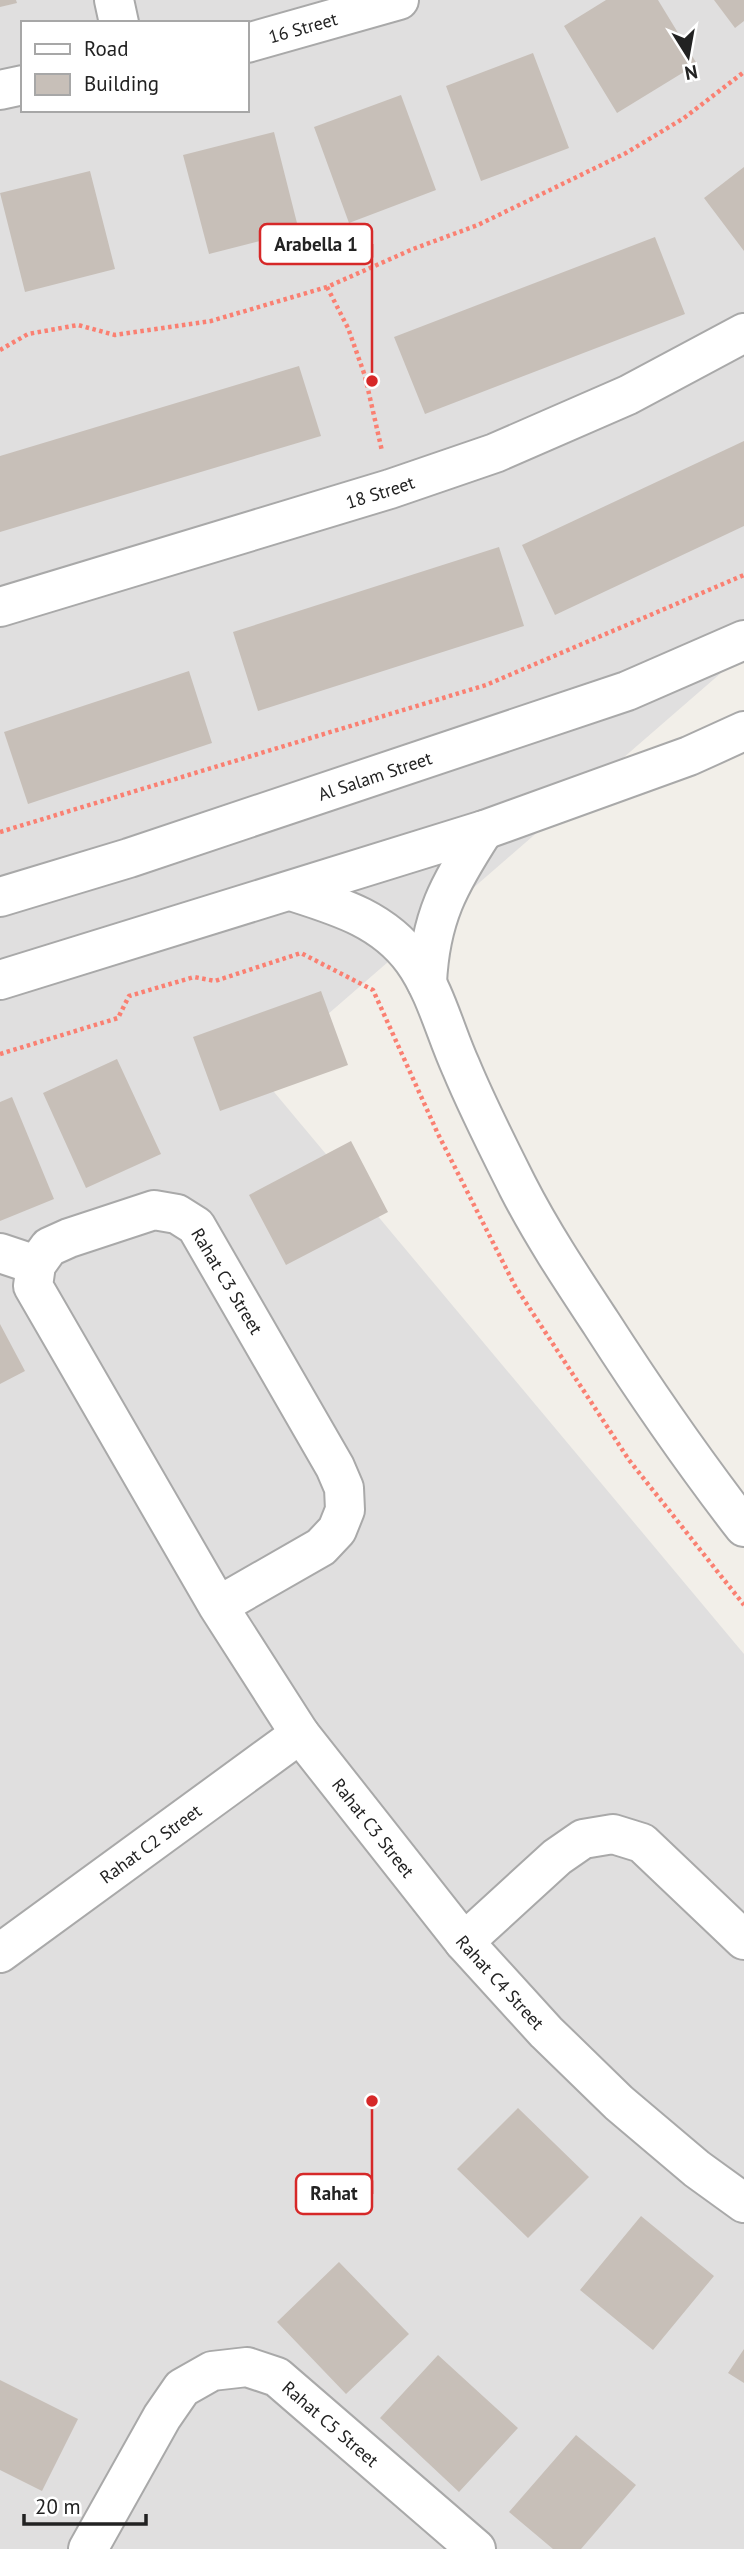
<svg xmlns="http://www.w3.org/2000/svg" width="744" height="2549" font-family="'PT Sans',sans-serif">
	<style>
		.residential { fill: #e0dfdf; fill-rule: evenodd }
		.building { fill: #c7bfb8 }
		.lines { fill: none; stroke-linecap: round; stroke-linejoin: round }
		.minor-casing { stroke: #a9a9a9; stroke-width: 42 }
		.tertiary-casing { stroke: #a9a9a9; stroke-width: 42 }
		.path { stroke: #fa8072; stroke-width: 4.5; stroke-dasharray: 3.5 3.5; stroke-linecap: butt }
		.minor { stroke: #fff; stroke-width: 38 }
		.tertiary { stroke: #fff; stroke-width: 38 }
		.labels { text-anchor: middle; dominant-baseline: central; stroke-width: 5; stroke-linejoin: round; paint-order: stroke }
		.street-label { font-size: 18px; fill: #222; stroke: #fff }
		.leader { fill: none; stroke: #d62828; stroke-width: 2.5 }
		.callout-dot { fill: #d62828; stroke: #fff; stroke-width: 2.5 }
		.callout { fill: #fff; stroke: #d62828; stroke-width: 2.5 }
		.callout-label { font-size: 19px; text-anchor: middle; font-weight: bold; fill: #222 }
	</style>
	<rect width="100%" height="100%" fill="#f2efe9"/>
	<path class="residential" d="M0,0H744V653L259,1074L744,1654V2549H0ZM23,23H247V110H23Z"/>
	<path class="building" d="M0,0H16L17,3L0,7Z
		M606,0H658L697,64L617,113L564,26Z
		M714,0H744V21L735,28Z
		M533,53L569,148L481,181L446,86Z
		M401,95L436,190L349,223L314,127Z
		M274,132L299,231L209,254L183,155Z
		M744,167V251L704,198Z
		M90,171L115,269L25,292L0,193Z
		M655,237L685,314L425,414L394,337Z
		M299,366L321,436L0,532V456Z
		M744,441V526L555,615L522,545Z
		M499,547L524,626L258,711L233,632Z
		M189,671L212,743L28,804L4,732Z
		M321,991L348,1065L220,1111L193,1037Z
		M117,1059L161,1154L86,1188L43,1093Z
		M12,1097L54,1199L0,1221V1102Z
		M351,1141L388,1212L286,1265L249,1195Z
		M0,1324L25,1371L0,1384Z
		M518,2108L589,2177L528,2238L457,2169Z
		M641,2216L714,2276L653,2350L580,2290Z
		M339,2262L409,2334L346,2394L277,2322Z
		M744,2349V2383L728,2373Z
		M438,2355L518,2428L459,2492L380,2418Z
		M0,2380L78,2419L42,2491L0,2470Z
		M576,2435L636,2485L581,2549H553L509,2512Z"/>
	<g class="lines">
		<defs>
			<g id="minor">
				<path d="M114,0L119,23"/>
				<path id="s1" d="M247,43L399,0"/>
				<path d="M0,90L23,85"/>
				<path id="s2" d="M0,607L390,489L495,453L628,395L744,333"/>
				<path d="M291,891C338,906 383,919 413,960C436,992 445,1032 461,1067C478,1108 498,1147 518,1187C542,1234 572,1279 601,1323C646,1393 693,1461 744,1527"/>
				<path d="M427,983C430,918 449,884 484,830"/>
				<path d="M0,1253L36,1265"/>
				<path id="s3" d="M218,1606L321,1547L337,1530L345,1510L344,1488L335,1467L196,1226L177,1214L154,1210L69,1238L49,1247L36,1265L33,1286L218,1606L300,1734L464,1942L546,2032L619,2103L697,2169L744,2203"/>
				<path d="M464,1942L557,1857L583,1839L613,1834L642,1843L744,1940"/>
				<path id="s4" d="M0,1953L300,1734"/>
				<path id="s5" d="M88,2549L162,2417L182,2388L212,2371L247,2367L277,2377L476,2549"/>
			</g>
			<g id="tertiary">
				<path id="s6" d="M0,897L129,858L627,691L744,640"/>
				<path d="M0,980L484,830L689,756L744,731"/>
			</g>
		</defs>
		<use href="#minor" class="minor-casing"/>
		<use href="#tertiary" class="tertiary-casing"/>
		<path class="path" d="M327,287L348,328L365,376L382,451
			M0,350L28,334L78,325L115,335L211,321L327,287L413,249L478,225L626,153L684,118L744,72
			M0,832L486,685L744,575
			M0,1054L118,1018L129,996L194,977L215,981L301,953L373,990L438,1134L515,1286L629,1460L744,1605"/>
		<use href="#minor" class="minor"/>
		<use href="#tertiary" class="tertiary"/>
	</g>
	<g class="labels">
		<g class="street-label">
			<text stroke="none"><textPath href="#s1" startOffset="58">16 Street</textPath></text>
			<text stroke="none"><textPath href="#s2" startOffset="397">18 Street</textPath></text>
			<text stroke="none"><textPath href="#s6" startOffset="394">Al Salam Street</textPath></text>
			<text transform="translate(227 1281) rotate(59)">Rahat C3 Street</text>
			<text stroke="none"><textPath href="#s3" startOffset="1328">Rahat C3 Street</textPath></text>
			<text stroke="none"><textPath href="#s4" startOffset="186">Rahat C2 Street</textPath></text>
			<text stroke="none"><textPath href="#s3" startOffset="1528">Rahat C4 Street</textPath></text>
			<text stroke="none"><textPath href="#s5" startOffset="359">Rahat C5 Street</textPath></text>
		</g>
	</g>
	<path class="leader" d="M372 381L372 244M372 2101L372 2194"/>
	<g class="callout-dot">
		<circle cx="372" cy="381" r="7"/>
		<circle cx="372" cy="2101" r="7"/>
	</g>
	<g class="callout">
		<rect x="260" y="224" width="112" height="40" rx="7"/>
		<rect x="296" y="2174" width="76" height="40" rx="7"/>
	</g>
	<g class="callout-label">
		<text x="316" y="251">Arabella 1</text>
		<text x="334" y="2200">Rahat</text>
	</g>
	<rect x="21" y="21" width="228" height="91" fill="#ffffff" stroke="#a7a7a7" stroke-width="2"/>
	<rect x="35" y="44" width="35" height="10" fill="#ffffff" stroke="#a7a7a7" stroke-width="2"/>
	<text x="84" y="56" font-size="21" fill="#222222">Road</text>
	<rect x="35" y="74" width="35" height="21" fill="#c7bfb8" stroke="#a7a7a7" stroke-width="2"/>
	<text x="84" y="91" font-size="21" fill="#222222">Building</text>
	<g transform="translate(688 56) rotate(169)" stroke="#ffffff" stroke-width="5" paint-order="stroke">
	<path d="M0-5L12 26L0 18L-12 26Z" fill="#222222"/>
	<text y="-10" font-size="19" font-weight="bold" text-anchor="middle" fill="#222222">N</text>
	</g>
	<path d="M24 2514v10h122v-10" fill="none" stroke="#222222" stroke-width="3.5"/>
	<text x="35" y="2514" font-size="21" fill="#222222" stroke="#ffffff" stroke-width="5" paint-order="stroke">20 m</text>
</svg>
